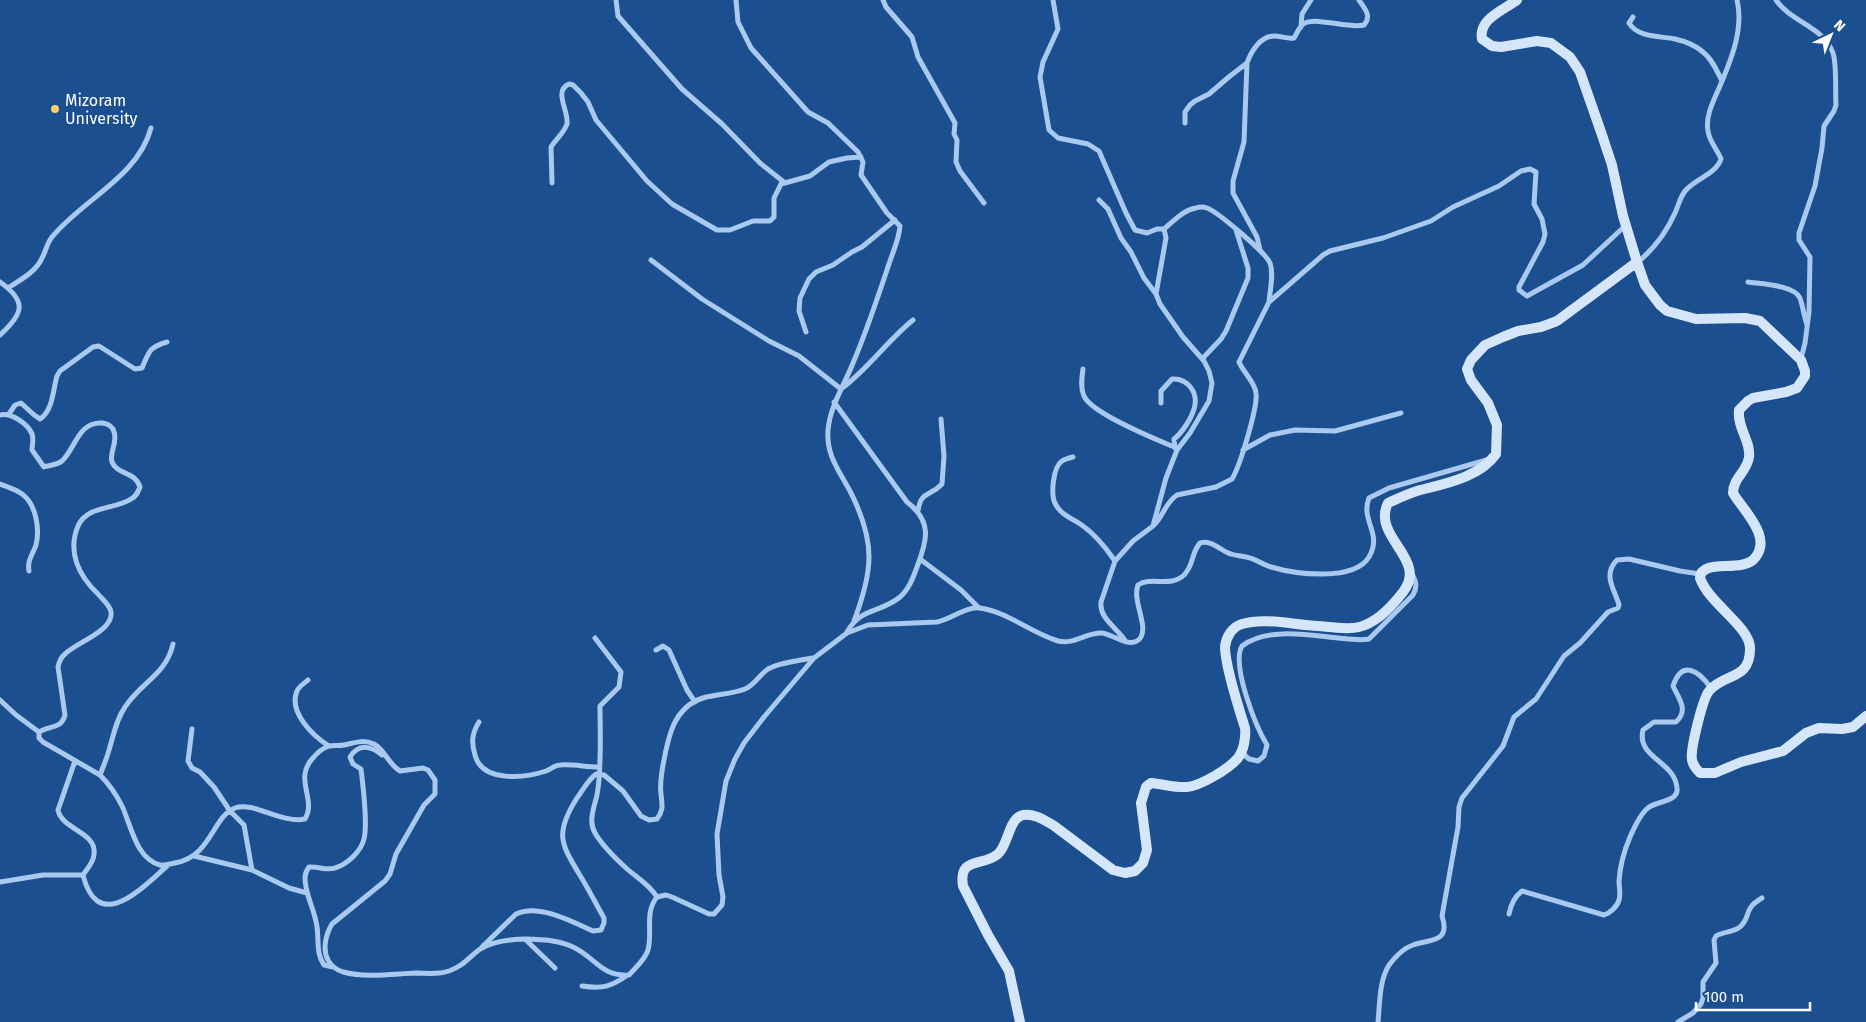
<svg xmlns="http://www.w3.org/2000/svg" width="1866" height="1022" font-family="'Fira Sans',sans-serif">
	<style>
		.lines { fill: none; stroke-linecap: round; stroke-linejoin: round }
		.street { stroke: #a9c9ee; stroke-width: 5 }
		.secondary { stroke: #d6e6fa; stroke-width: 10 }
		.poi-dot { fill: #ffd166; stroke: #1b4f8f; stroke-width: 2 }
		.labels { text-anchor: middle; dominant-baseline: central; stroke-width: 4; stroke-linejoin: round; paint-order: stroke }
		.poi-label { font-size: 16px; fill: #fff; stroke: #1b4f8f; text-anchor: start }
	</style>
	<rect width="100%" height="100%" fill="#1b4f8f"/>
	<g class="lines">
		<path class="street" d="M616,0L618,16L682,89L722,124L760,163L785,183
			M736,0L738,22L751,48L808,112L828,123L858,152L863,162L861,175L887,213L900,226C899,241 891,256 887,270C876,302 866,333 853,363C844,386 830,406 828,430C826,456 840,472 851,493C876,543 873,571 854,621
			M883,0L886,7L912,37L918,57L955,123L954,134L957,140L956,162L960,171L984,203
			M1053,0L1058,29L1043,62L1040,77L1049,130L1058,138L1088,144L1099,151L1126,213L1135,230L1147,233L1157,229H1164L1166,238L1156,294L1160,304L1183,337L1204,361L1209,371L1212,383L1209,401L1190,433L1177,450L1166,478L1153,526L1133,541L1115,561L1101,602C1099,619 1118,628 1126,642
			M1776,0C1791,22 1824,27 1833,53C1837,65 1835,91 1836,105L1834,111L1824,126L1822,148L1815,186L1799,233V240L1810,257L1809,312L1805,343L1801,359
			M1633,17L1629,23C1638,38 1661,36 1675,39C1684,41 1696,46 1703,52C1712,59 1717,71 1722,81
			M1301,27L1302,14L1311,0
			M1185,123V112L1190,105L1195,101L1209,94L1230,76L1247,63
			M552,183L551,147C556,139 564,133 567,124C569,111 553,91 569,84L573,85L581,93L588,102L596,120L647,181L672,204L717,230H730L753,221H770L774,217V198L781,184L810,176L829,162L847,158L861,157
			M1099,200L1108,209L1121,238L1131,252L1144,278L1156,294
			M1164,229C1174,221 1183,210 1196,208C1199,207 1204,207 1207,208C1218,212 1266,253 1270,263C1274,274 1270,290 1269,302
			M1260,250L1257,237L1233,193V181L1244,142L1247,63C1251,52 1260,36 1274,36C1281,36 1287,39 1294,38C1297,34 1299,27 1303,24C1317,16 1347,29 1364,25C1372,16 1365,9 1359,0
			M651,260L702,299L769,341L799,356L841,389C868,369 886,342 913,320
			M1638,262C1655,248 1666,233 1675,213C1679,205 1680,195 1687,189C1697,178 1716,174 1721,159C1717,149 1709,141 1708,131C1705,116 1714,100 1720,86C1731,60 1744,29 1737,0
			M0,282C28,302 23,314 0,335
			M1748,282C1761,284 1794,285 1800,298C1803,307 1804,316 1807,325
			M8,288C20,280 36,272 42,258C46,251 47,243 52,237C82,200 138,177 151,128
			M806,332L799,311L800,298L809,279L816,272L833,265L852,252L862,247L895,220
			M1202,359L1221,339L1226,331L1248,278V268L1236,230
			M1083,369C1082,377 1080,387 1084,396C1091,413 1155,439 1174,447
			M834,402L907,502C933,522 927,541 917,567C913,578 909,589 900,597C881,613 861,607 847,632
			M1161,403V391L1172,379C1188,378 1199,393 1194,409C1191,419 1182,433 1174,439L1175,448
			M9,414L15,405L21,403L33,414L40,419C53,411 53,389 57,376L60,371L93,347L99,346L135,369L142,368C149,352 149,347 167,342
			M0,415C11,412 28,424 32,434C34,439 32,445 32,450L44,467C50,465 57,465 62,461C76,448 78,421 103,423C108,424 113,427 114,432C118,442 109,453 112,462C117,475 135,471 140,487C138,492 136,497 131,499C115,510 87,505 78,526C67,552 79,576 98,594C103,600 110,605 111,612C114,631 75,643 65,654C60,658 59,662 58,667L65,715C61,730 49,725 39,732V738L43,742L100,775C109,784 116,794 122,806C131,825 136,859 160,865C164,866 170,864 175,863C212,856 212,817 235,808C253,801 282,824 305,819C317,799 293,779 313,758C317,753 323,748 329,746C333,745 339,746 344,745C354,743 363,739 374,744C385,750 389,765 400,771L423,768L428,770L435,780V794L424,805L396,854L390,874L385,881L332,924C326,934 322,949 328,960C331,966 337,970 343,972C366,978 392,974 415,973C426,973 438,975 449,971C465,965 468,958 480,949C493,941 513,939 528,939C543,940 559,940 573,947C595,957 601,977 629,975C635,968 645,960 648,950C653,932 644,913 657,897L666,895L672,897L709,914H714L722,905L723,897L719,875L717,834L726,781L735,759L744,743L764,717L814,658L847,633L868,625L937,622C951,619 967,606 980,608C1008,612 1031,633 1058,641C1074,645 1087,632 1102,633C1113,634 1132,651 1141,637C1148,625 1132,600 1138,585C1152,576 1170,588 1184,575C1194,565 1191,553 1200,543C1211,539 1221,551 1231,554C1237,556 1244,556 1250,558C1257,560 1264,565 1271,567C1295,574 1354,582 1369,557C1383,533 1360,521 1369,498L1389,488L1490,459
			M1243,450L1270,435L1295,430L1335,431L1401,413
			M1073,457C1069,458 1065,459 1062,461C1053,467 1050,496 1056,505C1062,516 1074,519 1083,526C1096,535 1106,548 1115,561
			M0,484C7,487 15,489 22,494C36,504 40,529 36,545C33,554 27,560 29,571
			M918,511C921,490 930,497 942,484L944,456L941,419
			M1153,526C1163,517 1165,503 1177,495L1216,487L1232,479C1240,466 1258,407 1256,393C1255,382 1243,372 1239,362L1269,302L1323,255L1330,251L1383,238L1431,221L1453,207L1499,186L1521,171L1530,169L1536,172L1534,204L1542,219L1545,234L1543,242L1519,287V290L1527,296L1583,265L1625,226
			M920,559L961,590L979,608
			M595,638L621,672L619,687L600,706C600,733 602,769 597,795C594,808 588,821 595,833C602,845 615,858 626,868C637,878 649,884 657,897
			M656,650L663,646L669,650L687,690L695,702
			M308,680C305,683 299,686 297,691C288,712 313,736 329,746
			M0,700L16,715L39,732
			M479,722C472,733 471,742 475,755C482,783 525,778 546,771C551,769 555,765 560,765C573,764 586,767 599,767
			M192,729L188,761L192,768L200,772L214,787L230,811L244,825L252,870
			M1241,752L1249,759L1258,761L1264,756L1267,745C1256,727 1231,665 1242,646C1267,627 1309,635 1338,638C1348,639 1360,641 1369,639L1413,595C1418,586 1416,581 1411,572
			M75,761L58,810C62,830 97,832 94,854C94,862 87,869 83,875C98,935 142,888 167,866
			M100,775C103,767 107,758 109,750C114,734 116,720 125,707C141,682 166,675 173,644
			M194,856L252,870L289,888L307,893
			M0,882L43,875H83
			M1509,914C1511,904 1514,897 1522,891L1604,915C1610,913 1617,907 1619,900C1621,894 1619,887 1619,881C1620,866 1624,851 1630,837C1634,828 1640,814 1648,808C1656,801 1679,802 1677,788C1675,761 1636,758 1643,730L1654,722H1676C1689,710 1679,699 1673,686C1682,659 1699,671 1711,688
			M526,940L555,968
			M482,947L516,914C538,903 573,922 593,931L601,930L604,923V918C596,904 589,890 581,877C561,844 554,834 577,798C583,790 588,780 596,774L604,775L623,791L641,816L649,820L657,819C664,810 662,804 661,794C660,787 661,778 662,771C667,743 671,708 703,698C717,694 732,694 745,689C755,685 759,675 768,669C780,662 798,661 812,658
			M333,967L324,965C316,954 319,940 317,927C315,910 305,895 305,878C305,874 306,871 309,867C318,866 326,871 335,868C348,864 361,851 364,839C368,823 363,786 361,769L353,764L350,757C359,743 371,746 382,755
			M582,986C603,989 610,987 628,975
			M1378,1022C1380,1003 1379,981 1389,965C1395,957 1404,948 1413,945C1430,939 1451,943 1442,916L1458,827L1459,807L1462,798L1503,746L1514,717L1536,699L1564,656L1580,643L1608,612L1618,608L1619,605C1615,590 1602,575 1617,560L1629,559L1680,571L1700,574
			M1678,1022L1693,1013L1701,1004L1703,998V982L1716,963L1714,940L1716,936C1724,931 1734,933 1741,926C1752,915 1742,910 1762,898"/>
		<path class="secondary" d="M1517,0C1504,10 1478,19 1482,39L1492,46L1501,47L1537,41L1551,43L1570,57L1580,72L1601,132L1612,165L1623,216L1637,262
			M1020,1022L1009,971L988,935L963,886C958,856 983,867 998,854C1009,844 1008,819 1023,815C1034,813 1044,820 1053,825L1113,870L1125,873L1135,871L1143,863L1147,850L1141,803L1146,787L1151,783C1163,784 1175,788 1187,787C1200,786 1229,769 1238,758C1244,750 1246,737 1245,728C1239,709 1225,666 1225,647C1226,637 1232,627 1242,624C1265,617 1294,625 1318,626C1330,627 1347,630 1359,627C1376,623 1393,605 1403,592C1429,559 1371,537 1388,503C1397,499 1407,494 1417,491C1443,484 1479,478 1496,454L1497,425L1488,403L1471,380L1467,369L1471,360L1485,345L1503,337L1518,331L1541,327L1557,321L1637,262L1645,285L1660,305L1667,311L1696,319L1745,318L1760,321L1801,360L1805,371V376L1797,388L1786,392L1753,398L1748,401L1739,410C1737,428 1751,441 1749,457C1747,472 1733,478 1733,493C1743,510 1774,538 1754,559C1741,573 1701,558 1700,578C1709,604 1751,627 1750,649C1750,680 1725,673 1710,690C1703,696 1690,750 1692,760C1693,765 1696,769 1700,773H1715L1741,762L1783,751L1806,733L1819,728L1842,729L1853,727L1866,716"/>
	</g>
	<circle class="poi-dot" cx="55" cy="109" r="5"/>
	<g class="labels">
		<g class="poi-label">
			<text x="65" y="100">Mizoram<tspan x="65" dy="18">University</tspan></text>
		</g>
	</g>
	<g transform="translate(1831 35) rotate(43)" stroke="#1b4f8f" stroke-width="4" paint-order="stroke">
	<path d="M0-4L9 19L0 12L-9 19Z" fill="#ffffff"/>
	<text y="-8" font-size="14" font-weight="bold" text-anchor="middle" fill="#ffffff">N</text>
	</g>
	<path d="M1696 1002v8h114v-8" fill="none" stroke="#ffffff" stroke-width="2.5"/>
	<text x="1704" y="1002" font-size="15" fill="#ffffff" stroke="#1b4f8f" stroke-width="4" paint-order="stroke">100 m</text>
</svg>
